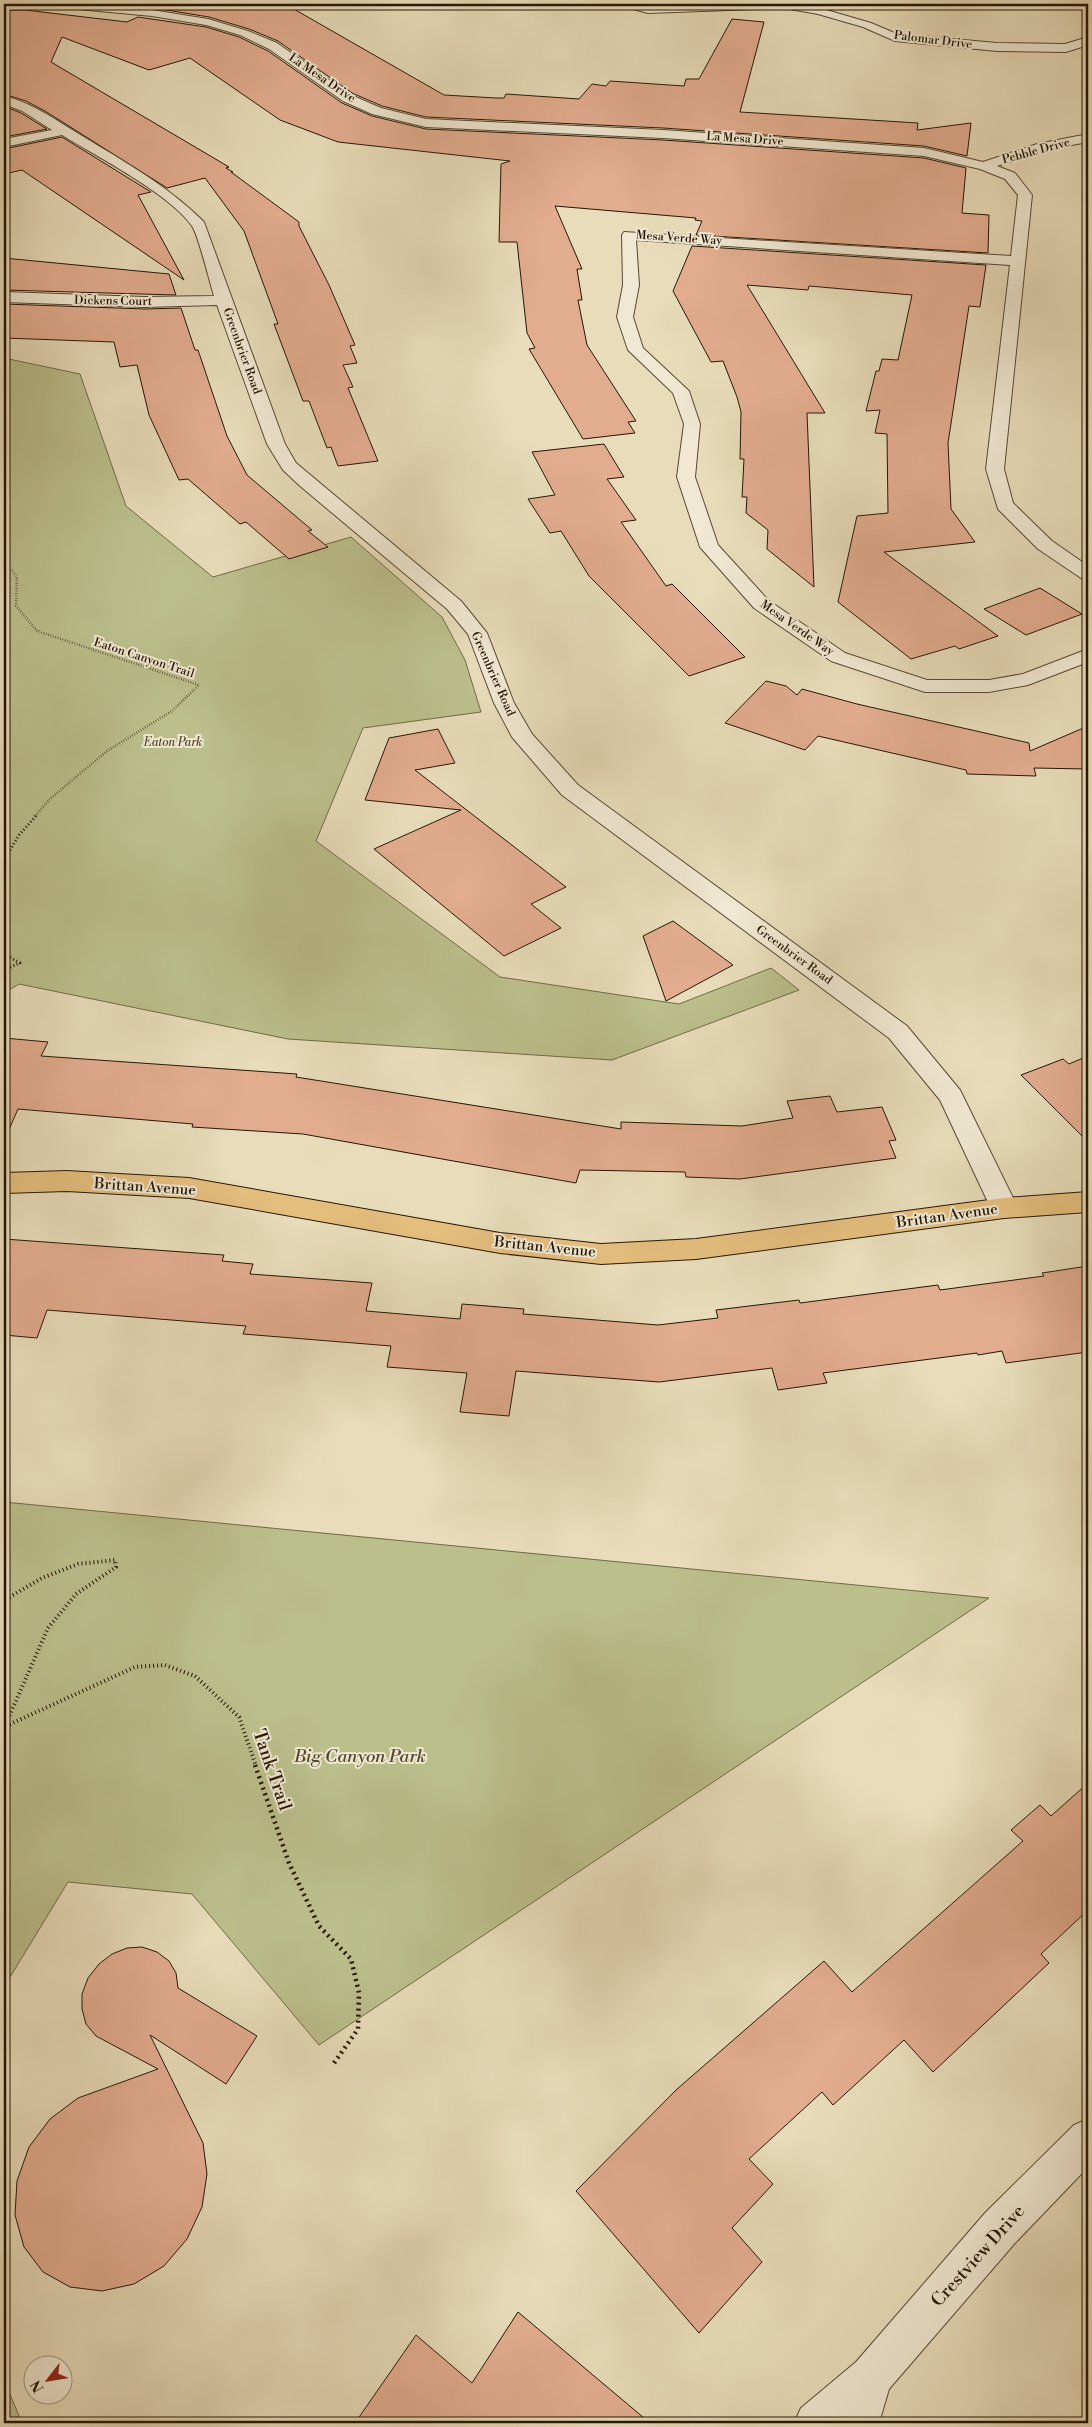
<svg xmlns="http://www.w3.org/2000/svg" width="1092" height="2427" font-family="'Libre Bodoni',serif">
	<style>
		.green { fill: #bbbf8c; stroke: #706a48 }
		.building { fill: #e2ac8f; stroke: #261605 }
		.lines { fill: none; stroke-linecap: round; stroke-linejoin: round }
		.minor-casing { stroke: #564832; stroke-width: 2 }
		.major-casing { stroke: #261605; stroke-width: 2 }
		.path-far3 { stroke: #261605; stroke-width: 2.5; stroke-dasharray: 0.5 2; stroke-linecap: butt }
		.path-far2 { stroke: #261605; stroke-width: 3; stroke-dasharray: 1 2.5; stroke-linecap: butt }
		.path-far1 { stroke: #261605; stroke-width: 4; stroke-dasharray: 1 3; stroke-linecap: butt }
		.path { stroke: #261605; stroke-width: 4.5; stroke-dasharray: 2 4; stroke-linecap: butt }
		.minor { fill: #f0e8d2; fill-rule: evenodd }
		.major { fill: #e4be7d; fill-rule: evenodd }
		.labels { text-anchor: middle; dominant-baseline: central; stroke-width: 4; stroke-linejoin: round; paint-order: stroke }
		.far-street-label { font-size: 12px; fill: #261605; stroke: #f0e8d2 }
		.far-park-label { font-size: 12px; font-style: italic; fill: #53492e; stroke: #f0e8d2 }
		.street-label { font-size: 15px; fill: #261605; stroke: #f0e8d2 }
		.near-park-label { font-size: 18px; font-style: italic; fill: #53492e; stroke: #f0e8d2 }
		.near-street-label { font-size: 18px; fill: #261605; stroke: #f0e8d2 }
	</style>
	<rect width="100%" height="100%" fill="#e8dcba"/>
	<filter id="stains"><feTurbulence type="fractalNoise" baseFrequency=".004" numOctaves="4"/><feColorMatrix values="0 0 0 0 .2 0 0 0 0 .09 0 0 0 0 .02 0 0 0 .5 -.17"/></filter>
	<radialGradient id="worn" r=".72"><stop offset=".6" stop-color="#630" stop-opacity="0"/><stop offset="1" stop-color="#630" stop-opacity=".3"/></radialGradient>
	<path class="green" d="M4,358L80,374L126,506L213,577L351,537L442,617L465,660L481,712L363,728L316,841L500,977L679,1004L771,968L799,990L612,1060L288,1039L19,984L4,993V933L9,922L4,917Z
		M4,1502L989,1598L319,2045L192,1894L68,1882L4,1987Z
		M4,2380L22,2423H4Z"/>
	<path class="building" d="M163,4H285L444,95L496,98H504L506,94L579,99L592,84L606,86L610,81L684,86L686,79H699L732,19L764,22L740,112L918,123L917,130L971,123L967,156L924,146L663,128L426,117L382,106L352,93L278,41L249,29L209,17L154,8Z
		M4,10H25L127,22L138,17L206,27L239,37L268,51L342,103L372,116L426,129L663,140L924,158L966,168L962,213L989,215L988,253L696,235L702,221L695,220L696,218L555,206L582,269H577L582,300H578L587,345L636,421L628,422L635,433L583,439L529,349L535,348L527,333L517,242H499L501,164L510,161L338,142L280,120L190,58L149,70L62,37L51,62L229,167L226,168L233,172H231L299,222V226L329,285L355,345L350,346L357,363L343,365L353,387L348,388L378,461L338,466L331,447L327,448L309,401H303L274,324H278L244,231L205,178L167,188L45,111L26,101L4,94Z
		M4,106L21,113L47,129L4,137Z
		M62,137L151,192L138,195L184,280L22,170L4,174V149Z
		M692,246L986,265L980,307L969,306L948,443L951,509L975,542L884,552L998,636L959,649L955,646L911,659L838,602L857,516L888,513L887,434L875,433L880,410L866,411L876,371H879L882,359L898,360L912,295L809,286L808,290L747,285L825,413H807L814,587L767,549L768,530L746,513L747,497H742L744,459H740L741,412L737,397L723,361L711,362L673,291Z
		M4,258L169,274L176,295L4,290Z
		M4,304L145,309L181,308L195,350H198L227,436L247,475L312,530L308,531L328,547L289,559L246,522L240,524L188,479L179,480L149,415L137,365L120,367L114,342L4,338Z
		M604,444L624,477L607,479L636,520L621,522L666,586L672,584L745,657L689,676L589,576L561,531L550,533L528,499L555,495L532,452Z
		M1040,588L1082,614L1026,635L984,609Z
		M766,681L786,686L797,695L802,689L857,704L1029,743L1030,751L1088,726V769L1034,768L1036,776L967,774L966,770L818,736L805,750L725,723Z
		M438,729L455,763L415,770L566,887L531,904L561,928L504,956L374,849L461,810L365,800L389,738Z
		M673,921L733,965L666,1001L643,936Z
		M4,1038L48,1042L41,1056L297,1074L296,1077L621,1129V1122L742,1126L793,1118L787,1101L830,1096L837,1112L882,1107L896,1140L889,1141L896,1158L740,1179L686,1177L685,1172L580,1170L576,1183L303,1134L192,1127L193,1124L18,1109L4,1141Z
		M1088,1056V1142L1021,1075L1063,1059L1069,1064Z
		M4,1239L224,1255L222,1261L253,1264L250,1274L372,1283L366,1311L460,1319L462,1304L524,1309L523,1314L658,1325L718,1318L716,1310L799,1300L800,1303L938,1285L940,1290L1044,1276L1042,1273L1088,1266V1352L1006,1363L1002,1351L978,1355L977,1353L823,1373L827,1383L778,1390L772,1368L659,1382L516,1371L509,1416L460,1412L467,1373L387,1367L391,1346L243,1334L246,1326L47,1310L37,1338L4,1335Z
		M1088,1783V1910L1041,1954L1049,1963L933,2072L904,2040L833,2105L822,2092L749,2159L773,2184L732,2228L762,2262L699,2333L576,2191L676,2090L824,1961L852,1992L1023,1841L1011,1830L1040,1805L1051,1816Z
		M142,1947L157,1952L169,1961L176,1973L178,1988L257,2036L226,2084L150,2035L203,2143L207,2174L202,2207L187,2239L164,2266L134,2284L102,2291L70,2287L43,2272L24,2247L15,2215L17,2181L29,2147L50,2119L78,2098L158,2069L96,2036L86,2024L82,2009V1994L88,1978L99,1964L112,1954L127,1948Z
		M518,2312L650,2423H355L416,2335L472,2383Z"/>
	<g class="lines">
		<defs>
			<path id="minor" d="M51,4H90L152,10L208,19L248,31L277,43L351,95L381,108L426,119L663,130L924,148L983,162L1037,144L1088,134V142L1045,150L997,166L1015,173L1032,195L1004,469L1013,503L1052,541L1088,566V580L1081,578L1038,549L998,509L986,469L1010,265L636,240L639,285L633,317L643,348L689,391L700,424L695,477L718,545L768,600L845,653L927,680H989L1023,674L1088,649V662L1028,685L989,692H925L831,661L754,608L700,547L677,477L684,424L673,393L628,350L617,317L623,285L622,235L624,232L1011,256L1018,195L1005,179L980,169L924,156L663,138L426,127L372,114L343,101L269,49L240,35L206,25L152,16L57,7Z
				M627,4L668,7L797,4L823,9L871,23L897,34L997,43L1065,44L1088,37V45L1066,52L997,51L895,41L863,27L818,14L784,8L648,13L633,9Z
				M4,96C33,103 57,121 82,136C125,162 168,186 204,222L285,444L296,463L461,601L487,633L514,703L532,734L578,785L907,1026L960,1090L1018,1208L1014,1215L1004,1218L994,1215L940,1100L889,1038L562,795L512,737L494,703L468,634L447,609L300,486L283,470L267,444L217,305L145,307L4,302V292L145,297L214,296C209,280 199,237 192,226C170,194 96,156 62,135L4,147V139L52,130L22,111L4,104Z
				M1088,2119V2167L1015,2243L889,2389L879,2423H794L801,2408L856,2362L985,2213L1074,2125Z"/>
			<path id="major" d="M67,1171L189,1178L500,1233L601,1244L696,1239L1004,1198L1088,1192V1212L1004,1218L696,1259L601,1264L500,1253L189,1198L67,1191L4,1193V1173Z"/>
		</defs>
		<use href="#minor" class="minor-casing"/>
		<use href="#major" class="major-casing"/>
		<path class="path-far3" d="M4,560L17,577L16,606L37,631L199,685L172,711L107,751L51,798L34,817"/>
		<path class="path-far2" d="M4,908V860L19,835L36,816
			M4,954L20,963L4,970
			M4,977L7,982H4"/>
		<path class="path-far1" d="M4,1603L8,1598L42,1578L78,1564L115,1560L116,1567L76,1594L48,1628L4,1728
			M6,1726L135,1667L165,1665L195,1676L239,1717L256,1766"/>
		<path class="path" d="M255,1765L289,1863L319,1926L351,1959L359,1993L358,2029L332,2066"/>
		<use href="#minor" class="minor"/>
		<use href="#major" class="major"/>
	</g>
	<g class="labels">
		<g class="far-street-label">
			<text transform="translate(933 40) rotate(7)">Palomar Drive</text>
			<text transform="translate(322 78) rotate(34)">La Mesa Drive</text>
			<text transform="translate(745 139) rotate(4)">La Mesa Drive</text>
			<text transform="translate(1036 151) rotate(-15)">Pebble Drive</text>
			<text transform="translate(679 238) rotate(4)">Mesa Verde Way</text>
			<text transform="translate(113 301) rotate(1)">Dickens Court</text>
			<text transform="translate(242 351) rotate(70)">Greenbrier Road</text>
			<text transform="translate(797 628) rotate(35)">Mesa Verde Way</text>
			<text transform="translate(144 658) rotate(18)">Eaton Canyon Trail</text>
			<text transform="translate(493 674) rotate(66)">Greenbrier Road</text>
			<text transform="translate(794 955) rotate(36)">Greenbrier Road</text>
		</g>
		<g class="far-park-label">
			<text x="173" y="742">Eaton Park</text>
		</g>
		<g class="street-label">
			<text transform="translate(145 1187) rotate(4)">Brittan Avenue</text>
			<text transform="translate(947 1216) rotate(-8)">Brittan Avenue</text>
			<text transform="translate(545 1247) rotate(6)">Brittan Avenue</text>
		</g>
		<g class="near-park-label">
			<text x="360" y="1756">Big Canyon Park</text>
		</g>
		<g class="near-street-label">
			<text transform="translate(272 1770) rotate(71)">Tank Trail</text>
			<text transform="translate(978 2256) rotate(-48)">Crestview Drive</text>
		</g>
	</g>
	<rect width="1092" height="2427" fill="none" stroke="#e8dcba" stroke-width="20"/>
	<rect x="5" y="5" width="1082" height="2417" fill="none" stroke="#261605" stroke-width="2.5"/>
	<rect x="10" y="10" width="1072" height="2407" fill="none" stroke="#261605"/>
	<g transform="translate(48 2380) rotate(239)"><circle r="24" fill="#f0e8d2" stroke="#9f9480"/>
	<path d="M0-4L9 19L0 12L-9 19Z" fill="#8f2418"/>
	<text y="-8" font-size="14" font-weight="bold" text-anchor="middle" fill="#261605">N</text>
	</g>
	<rect width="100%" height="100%" filter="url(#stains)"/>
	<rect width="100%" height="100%" fill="url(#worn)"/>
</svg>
